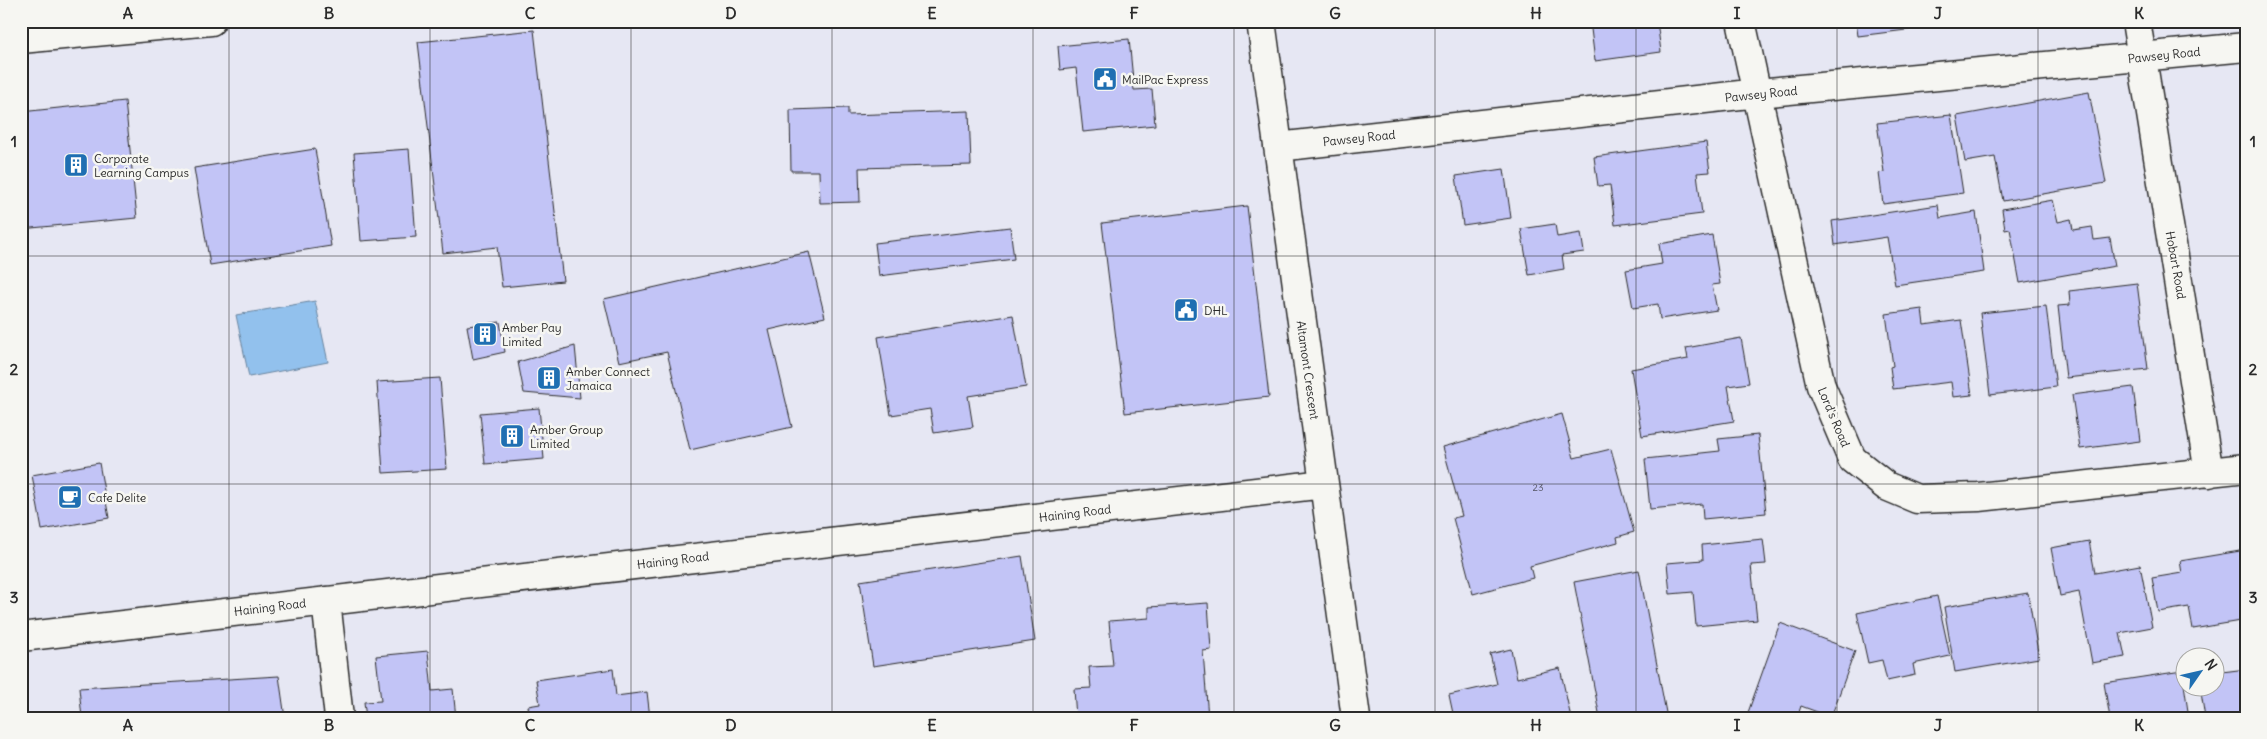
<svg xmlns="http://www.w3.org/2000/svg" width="2267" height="739" font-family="Delius,sans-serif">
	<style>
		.water { fill: #92c1ed; stroke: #69859f }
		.building { fill: #c2c4f6; stroke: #2b2b2b }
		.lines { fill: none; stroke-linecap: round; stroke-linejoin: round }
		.minor-casing { stroke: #2b2b2b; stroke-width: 31 }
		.minor { stroke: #f6f6f2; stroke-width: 28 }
		.grid { fill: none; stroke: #2b2b2b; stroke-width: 1; stroke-opacity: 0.55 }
		.labels { text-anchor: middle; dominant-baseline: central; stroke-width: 5; stroke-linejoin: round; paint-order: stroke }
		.number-label { font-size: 10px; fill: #51515e }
		.street-label { font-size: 12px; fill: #2b2b2b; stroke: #f6f6f2 }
		.poi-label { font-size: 12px; fill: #2b2b2b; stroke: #f6f6f2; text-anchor: start }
		.neatline { fill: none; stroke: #2b2b2b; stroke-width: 2 }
		.grid-label { font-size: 16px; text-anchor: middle; font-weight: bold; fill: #2b2b2b }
	</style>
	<rect width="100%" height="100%" fill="#e6e7f3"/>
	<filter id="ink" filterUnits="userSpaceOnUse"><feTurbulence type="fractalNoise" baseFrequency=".02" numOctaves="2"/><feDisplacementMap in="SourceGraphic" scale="10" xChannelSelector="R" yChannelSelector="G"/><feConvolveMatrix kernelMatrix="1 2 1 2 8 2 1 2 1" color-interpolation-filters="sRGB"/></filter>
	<g filter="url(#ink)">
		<path class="water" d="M315,301L328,362L249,377L236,315Z"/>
		<path class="building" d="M1590,21H1657L1661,52L1595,61Z
			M1856,21H1913L1914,29L1858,36Z
			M1972,21H2032V22L1972,24Z
			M534,30L563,281L502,287L497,247L443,253L418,42Z
			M1129,39L1134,90L1152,89L1155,125L1083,132L1076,68L1060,70L1058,46Z
			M2089,92L2106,183L2003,201L1995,157L1965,162L1957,116Z
			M125,101L137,218L21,229V112Z
			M848,108V115L969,111L971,165L859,168L860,202L820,203L819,171H791L790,110Z
			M1951,115L1963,193L1883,204L1879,173L1884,172L1877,123Z
			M1706,142L1710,172L1697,173L1702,214L1615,225L1610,185L1598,186L1594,157Z
			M315,149L331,246L210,265L194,168Z
			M409,149L416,237L361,241L354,153Z
			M1504,169L1511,218L1463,225L1456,176Z
			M2053,200L2058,222L2071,219L2073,230L2092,227L2094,240L2110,238L2115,266L2020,283L2010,229L2005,230L2002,209Z
			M1938,205L1940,218L1976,212L1984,272L1895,285L1887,237L1835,245L1832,221Z
			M1247,206L1269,397L1125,413L1102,223Z
			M1555,224L1557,237L1581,233L1584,252L1562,255L1564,269L1529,275L1521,229Z
			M1010,227L1014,259L879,276L875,243Z
			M1712,235L1720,284L1712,285L1717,310L1660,319L1658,304L1633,308L1626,270L1662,264L1659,244Z
			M809,252L825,317L769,330L792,427L690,450L667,352L619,362L604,299Z
			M2137,283L2148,369L2066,378L2058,306L2070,305L2069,291Z
			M2046,306L2056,387L1990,395L1980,313Z
			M1922,309L1924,325L1961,320L1972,395L1953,397L1951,382L1893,389L1890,367L1893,366L1886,314Z
			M1013,315L1026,387L968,396L973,427L934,433L930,409L891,415L878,337Z
			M500,322L505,352L473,359L467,326Z
			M1741,338L1749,383L1728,386L1734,421L1642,436L1631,369L1688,359L1686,348Z
			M575,346L580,398L524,393L518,362Z
			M440,378L447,469L383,473L377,382Z
			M2133,387L2140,441L2080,449L2072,395Z
			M539,408L544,459L485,464L480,413Z
			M1562,414L1574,458L1611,449L1634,532L1617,537L1618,542L1530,566L1533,578L1473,594L1453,518L1462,516L1443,447Z
			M1758,435L1766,513L1703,519L1702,504L1650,509L1645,459L1720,451L1718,439Z
			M99,463L109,518L42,530L32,475Z
			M1763,539L1766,564L1751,565L1757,620L1696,626L1693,592L1670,594L1667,563L1703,560L1702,545Z
			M2089,541L2095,573L2140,565L2152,627L2120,633L2125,657L2092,663L2079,592L2060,596L2051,548Z
			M2246,550V620L2193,629L2189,607L2158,612L2152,578L2182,573L2180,561Z
			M1022,556L1035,641L873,666L860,581Z
			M1639,570L1667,718H1600L1574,582Z
			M2028,593L2039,658L1955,672L1944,607Z
			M1937,596L1950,656L1913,664L1915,675L1887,681L1882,660L1868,663L1857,613Z
			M1208,603L1211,650L1203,651L1208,718H1076L1074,689L1091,688L1089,667L1113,666L1109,621L1149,618V607Z
			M1780,623L1855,651L1831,717L1801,706L1797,718H1746Z
			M1511,649L1517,678L1560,668L1571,718H1454L1449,695L1497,684L1490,654Z
			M428,651L432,691L453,689L456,718H366L364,702L381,701L376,656Z
			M613,669L616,696L647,692L650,718H530L528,706L540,704L536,680Z
			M2246,669V718H2205L2200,686H2214V673Z
			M2182,671L2189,718H2110L2104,683Z
			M279,676L285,718H82L79,688Z"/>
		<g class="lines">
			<defs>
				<path id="minor" d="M1261,21L1356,718
					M1741,21L1821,386L1852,459L1886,486L1917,499L1979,497L2246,468
					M2136,21L2209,473
					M21,39L211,21
					M1278,147L1758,93L2246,47
					M326,601L339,718
					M21,637L1324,484"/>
			</defs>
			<use href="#minor" class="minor-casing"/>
			<use href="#minor" class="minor"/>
		</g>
	</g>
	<path class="grid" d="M229,21V718M430,21V718M631,21V718M832,21V718M1033,21V718M1234,21V718M1435,21V718M1636,21V718M1837,21V718M2038,21V718M21,256H2246M21,484H2246"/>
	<defs>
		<symbol id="civic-square" viewBox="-11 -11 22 22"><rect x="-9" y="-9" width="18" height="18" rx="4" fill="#1f6fb2" stroke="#f6f6f2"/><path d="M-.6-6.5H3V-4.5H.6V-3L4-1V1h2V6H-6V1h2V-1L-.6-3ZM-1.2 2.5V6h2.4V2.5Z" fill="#fff"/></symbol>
		<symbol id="building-square" viewBox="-11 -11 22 22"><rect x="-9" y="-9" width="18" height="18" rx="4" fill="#1f6fb2" stroke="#f6f6f2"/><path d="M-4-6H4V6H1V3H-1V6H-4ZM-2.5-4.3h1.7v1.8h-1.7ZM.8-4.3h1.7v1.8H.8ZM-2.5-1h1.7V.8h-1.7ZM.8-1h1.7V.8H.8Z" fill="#fff"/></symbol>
		<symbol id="cafe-square" viewBox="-11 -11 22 22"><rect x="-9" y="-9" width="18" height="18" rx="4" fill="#1f6fb2" stroke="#f6f6f2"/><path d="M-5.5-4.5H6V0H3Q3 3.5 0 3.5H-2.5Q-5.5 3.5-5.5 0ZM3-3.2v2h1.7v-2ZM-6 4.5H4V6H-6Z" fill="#fff"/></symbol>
	</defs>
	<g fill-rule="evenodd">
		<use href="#civic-square" x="1091" y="65" width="28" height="28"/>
		<use href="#building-square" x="62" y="151" width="28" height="28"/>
		<use href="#civic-square" x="1172" y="296" width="28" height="28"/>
		<use href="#building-square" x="471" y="320" width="28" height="28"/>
		<use href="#building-square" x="535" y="364" width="28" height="28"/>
		<use href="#building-square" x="498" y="422" width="28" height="28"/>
		<use href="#cafe-square" x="56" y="483" width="28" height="28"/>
	</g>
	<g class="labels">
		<g class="number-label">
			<text x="1538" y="487">23</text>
		</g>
		<g class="street-label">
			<text transform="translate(2164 55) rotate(-6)">Pawsey Road</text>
			<text transform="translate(1761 94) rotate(-6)">Pawsey Road</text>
			<text transform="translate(1359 138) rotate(-6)">Pawsey Road</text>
			<text transform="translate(2176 265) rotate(80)">Hobart Road</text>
			<text transform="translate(1308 370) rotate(82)">Altamont Crescent</text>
			<text transform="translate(1834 417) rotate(67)">Lord's Road</text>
			<text transform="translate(1075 513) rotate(-7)">Haining Road</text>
			<text transform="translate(673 560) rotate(-7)">Haining Road</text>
			<text transform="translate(270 607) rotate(-7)">Haining Road</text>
		</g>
		<g class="poi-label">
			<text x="1122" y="79">MailPac Express</text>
			<text x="94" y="158">Corporate<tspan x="94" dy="14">Learning Campus</tspan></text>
			<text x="1204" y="310">DHL</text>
			<text x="502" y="327">Amber Pay<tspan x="502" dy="14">Limited</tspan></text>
			<text x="566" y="371">Amber Connect<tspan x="566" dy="14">Jamaica</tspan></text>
			<text x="530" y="429">Amber Group<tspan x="530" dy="14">Limited</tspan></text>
			<text x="88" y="497">Cafe Delite</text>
		</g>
	</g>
	<rect width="2267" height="739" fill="none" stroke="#f6f6f2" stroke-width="55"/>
	<g transform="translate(2200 672) rotate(56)"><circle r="24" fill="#f6f6f2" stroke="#a5a5a2"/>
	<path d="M0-4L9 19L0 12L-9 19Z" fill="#1f6fb2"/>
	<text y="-8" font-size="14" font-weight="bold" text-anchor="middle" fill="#2b2b2b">N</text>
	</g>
	<rect x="28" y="28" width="2212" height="684" class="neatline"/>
	<g class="grid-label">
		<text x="128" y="19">A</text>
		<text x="329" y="19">B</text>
		<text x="530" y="19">C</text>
		<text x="731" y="19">D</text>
		<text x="932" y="19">E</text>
		<text x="1134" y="19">F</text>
		<text x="1335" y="19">G</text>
		<text x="1536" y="19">H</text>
		<text x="1737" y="19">I</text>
		<text x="1938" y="19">J</text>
		<text x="2139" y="19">K</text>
		<text x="14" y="147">1</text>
		<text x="2253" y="147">1</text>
		<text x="14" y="375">2</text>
		<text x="2253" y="375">2</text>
		<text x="14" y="603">3</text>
		<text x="2253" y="603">3</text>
		<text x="128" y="731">A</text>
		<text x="329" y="731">B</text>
		<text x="530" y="731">C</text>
		<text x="731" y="731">D</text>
		<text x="932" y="731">E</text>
		<text x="1134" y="731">F</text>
		<text x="1335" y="731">G</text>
		<text x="1536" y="731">H</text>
		<text x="1737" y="731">I</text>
		<text x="1938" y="731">J</text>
		<text x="2139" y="731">K</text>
	</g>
</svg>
